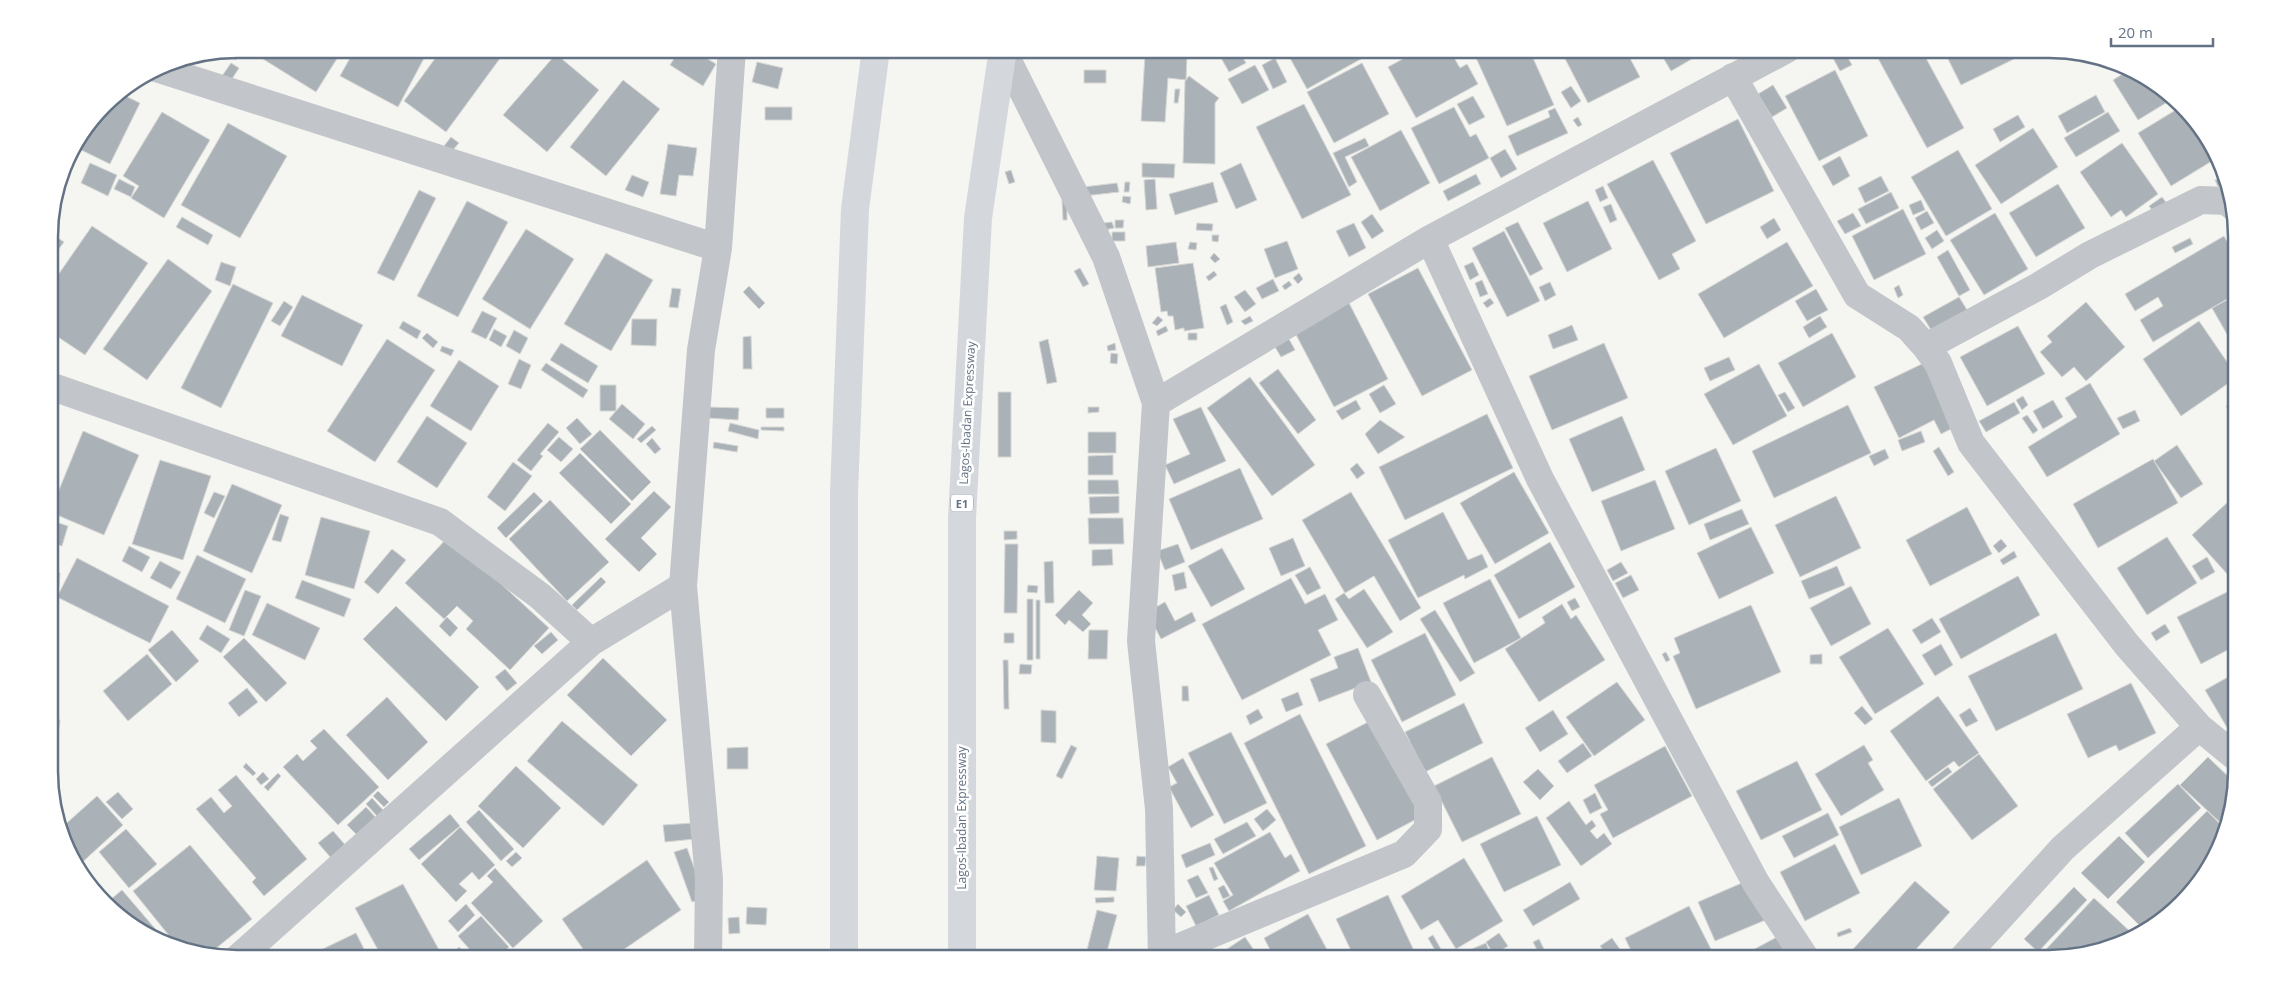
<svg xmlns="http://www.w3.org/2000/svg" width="2286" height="1008" font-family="'Open Sans',sans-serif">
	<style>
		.building { fill: #aab2b8; stroke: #d6d7d4 }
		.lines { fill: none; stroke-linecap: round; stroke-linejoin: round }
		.minor { stroke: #c2c5c9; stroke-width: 28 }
		.motorway { stroke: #d4d8dc; stroke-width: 28 }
		.labels { text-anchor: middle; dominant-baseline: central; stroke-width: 5; stroke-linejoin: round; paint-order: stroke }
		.shield { fill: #fff; stroke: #929ca9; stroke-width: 1 }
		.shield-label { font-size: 11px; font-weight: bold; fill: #637284 }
		.street-label { font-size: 12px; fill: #637284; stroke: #fff }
		.rim { fill: none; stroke: #637284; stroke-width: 2.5 }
	</style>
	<rect width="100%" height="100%" fill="#f5f5f1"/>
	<path class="building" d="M236,49H243L236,60L222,52Z
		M258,49H343L316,92L255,54Z
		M355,49H429L398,107L340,76Z
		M442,49H479L487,54L491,49L501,57L446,132L404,101Z
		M634,49H652L647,57Z
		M680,49H691L716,64L703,86L670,65Z
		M757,49H776V51H757Z
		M1216,49H1238L1246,63L1229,72Z
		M1285,49H1356L1361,59L1307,89Z
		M1421,49H1449L1460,68L1467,64L1478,84L1416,118L1388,67Z
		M1472,49H1529L1554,105L1507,126Z
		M1560,49H1625L1640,77L1588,103Z
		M1658,49H1693L1697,56L1671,71Z
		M1828,49H1843L1852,65L1840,71Z
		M1879,49H1921L1964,128L1927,148L1874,51Z
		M1943,49H2009L2014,59L1961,85Z
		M556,54L599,90L547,152L503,115Z
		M1145,54L1187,56L1186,80L1168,78L1165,122L1141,121Z
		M1275,58L1287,82L1273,89L1262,65Z
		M757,62L783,68L778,89L752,82Z
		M231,63L239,68L230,82L222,76Z
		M1362,63L1389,114L1334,143L1307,92Z
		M1255,65L1269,90L1242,104L1228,79Z
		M2131,69L2164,88L2174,98L2138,120L2113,80Z
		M1084,70H1106V83H1084Z
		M1835,70L1868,136L1819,161L1785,96Z
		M1189,76L1219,98L1215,103V164L1183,163L1185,81Z
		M623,80L660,109L606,176L570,147Z
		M1773,85L1787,108L1772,117L1758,94Z
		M1571,86L1581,101L1571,108L1561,92Z
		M1175,89H1180L1178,103H1174Z
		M117,92L140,103L110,164L73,146L112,95Z
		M2096,95L2105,112L2067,133L2058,116Z
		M1473,96L1485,117L1469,125L1457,104Z
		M1304,104L1351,195L1302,219L1256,127Z
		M765,107H792V120H765Z
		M1454,107L1470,137L1476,134L1489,158L1439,184L1411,128Z
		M1555,108L1568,133L1517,156L1508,136L1550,117L1548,111Z
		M2179,108L2212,161L2171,186L2138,133Z
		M162,112L210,140L164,218L131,198L139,186L123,176Z
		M2108,112L2120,131L2076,157L2064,138Z
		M2018,115L2025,127L2000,142L1993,129Z
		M1578,117L1582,125L1578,127L1573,120Z
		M1738,119L1774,191L1706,224L1670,153Z
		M228,123L287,156L240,238L181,205Z
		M2033,128L2058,167L2001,204L1975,165Z
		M1401,130L1430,183L1380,211L1351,157Z
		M451,137L459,143L451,152L444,146Z
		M1365,138L1369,146L1345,157L1357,182L1349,187L1333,153Z
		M2122,143L2158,194L2126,217L2121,210L2111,217L2080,172Z
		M668,144L697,148L693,176L679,175L676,196L660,194Z
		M1505,149L1517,169L1501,178L1490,158Z
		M1958,150L1992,209L1946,236L1911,177Z
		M1840,156L1850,176L1833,186L1822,166Z
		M1653,160L1696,241L1672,254L1680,269L1659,280L1607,184Z
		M90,163L117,175L108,196L81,183Z
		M1142,163L1175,164L1174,178L1142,177Z
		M1241,163L1257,200L1236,209L1220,173Z
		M1011,170L1015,182L1009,184L1005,172Z
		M1476,174L1481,184L1448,201L1443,191Z
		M632,175L649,182L643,197L625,190Z
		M2226,175L2228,182L2218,187L2215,180Z
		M1881,176L1889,191L1865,203L1858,188Z
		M119,179L135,187L131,197L114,189Z
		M1155,179L1157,209L1146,210L1144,180Z
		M1125,182H1130L1129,192H1124Z
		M1213,182L1218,202L1175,215L1169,194Z
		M1117,183L1119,192L1084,196L1083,187Z
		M2058,184L2085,228L2036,257L2009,213Z
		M1603,186L1608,198L1600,202L1595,190Z
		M419,190L436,198L394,281L377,273Z
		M1891,192L1899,208L1866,224L1858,209Z
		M1123,196L1131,197L1130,204L1122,202Z
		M2162,197L2169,206L2156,215L2149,206Z
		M1067,199V220H1063L1062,200Z
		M1921,200L1925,210L1913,215L1909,205Z
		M467,201L508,222L458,317L417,296Z
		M1588,201L1612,249L1567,272L1543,223Z
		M1611,204L1617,220L1610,223L1603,207Z
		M1903,209L1926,254L1874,280L1852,236Z
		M1927,211L1934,223L1921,230L1915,218Z
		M1853,213L1861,226L1845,234L1837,221Z
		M1995,213L2028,269L1984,295L1950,240Z
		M1372,214L1384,231L1372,239L1361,222Z
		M182,217L213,235L208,245L176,227Z
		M1774,218L1781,230L1767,239L1760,227Z
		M1115,220H1124L1123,228H1115Z
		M1112,222L1114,228L1105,230L1103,223Z
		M1518,222L1543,269L1530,276L1505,228Z
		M1197,223L1213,224L1212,231L1196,230Z
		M1354,223L1366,248L1349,257L1336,231Z
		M92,226L148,263L85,355L49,331V288Z
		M526,229L574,259L530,329L482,299Z
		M1937,230L1944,241L1932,249L1925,238Z
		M1504,231L1540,301L1507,317L1472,248Z
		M49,232L64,242L49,262Z
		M1112,232H1125V241H1112Z
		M1212,235H1219L1218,242L1212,241Z
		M2224,236L2236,257V294L2153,342L2140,320L2163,306L2158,297L2135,311L2125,294Z
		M2190,238L2193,244L2175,253L2172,247Z
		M1287,241L1298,269L1275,278L1264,249Z
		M1176,242L1179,263L1148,267L1146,246Z
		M1190,242L1197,243L1196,250L1188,249Z
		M1787,242L1813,286L1724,338L1698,294Z
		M1948,250L1970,290L1959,296L1937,257Z
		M606,253L653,280L611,351L564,324Z
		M1214,253L1220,259L1215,263L1210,258Z
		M168,259L212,291L147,380L103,349Z
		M221,262L236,267L230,286L215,280Z
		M1473,262L1479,275L1470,280L1464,266Z
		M1193,263L1204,328L1184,331V328L1175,330L1173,316H1168L1167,311L1161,312L1155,268Z
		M1080,268L1089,284L1083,287L1074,271Z
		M1418,268L1472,370L1422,396L1368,294Z
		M1214,271L1217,275L1209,281L1206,277Z
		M1299,273L1303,279L1298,284L1293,278Z
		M1273,279L1279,291L1262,299L1256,288Z
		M1482,280L1488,294L1480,297L1475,283Z
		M1289,281L1292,285L1285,290L1282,286Z
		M1550,282L1556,295L1545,301L1539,287Z
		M233,284L273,303L221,408L181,388Z
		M1899,285L1903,295L1898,298L1894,288Z
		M749,286L765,303L759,309L743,292Z
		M672,288L681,289L678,308L669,307Z
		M1816,289L1828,310L1807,321L1795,301Z
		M1245,290L1256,304L1245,312L1234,297Z
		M302,295L363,325L342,366L281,336Z
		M2236,295V350L2212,308Z
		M1959,297L1969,313L1933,333L1923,317Z
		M1490,298L1494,303L1487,308L1483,303Z
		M284,301L293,307L280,326L271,321Z
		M1348,301L1388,379L1334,407L1293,329Z
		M2086,302L2125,347L2086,381L2074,367L2062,377L2040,352L2052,342L2047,336Z
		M1226,304L1233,322L1227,325L1220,307Z
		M482,311L497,318L486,339L471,332Z
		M1158,316L1163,320L1157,326L1152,323Z
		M1250,316L1253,321L1245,325L1241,321Z
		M1820,316L1827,327L1809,338L1803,327Z
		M632,319H657L656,346L631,345Z
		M403,321L421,331L417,339L399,328Z
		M2199,321L2236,375V378L2181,416L2143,359Z
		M1572,325L1578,340L1553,349L1548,335Z
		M1166,326L1168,331L1158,336L1156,331Z
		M2018,326L2045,374L1987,406L1960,357Z
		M494,329L507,336L501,347L489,340Z
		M514,330L528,338L520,354L506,346Z
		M427,333L438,342L433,348L422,338Z
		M1188,333H1197V340H1188Z
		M1832,333L1856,377L1803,407L1778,363Z
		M751,336L752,369H743V337Z
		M387,339L435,370L375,462L327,431Z
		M1048,339L1057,382L1047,384L1039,342Z
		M1289,339L1295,350L1281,357L1275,347Z
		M561,343L598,366L588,383L550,360Z
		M1115,343L1116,350L1108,351L1107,346Z
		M1604,343L1628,398L1552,430L1529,376Z
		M442,346L454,350L451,356L440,351Z
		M1111,353L1118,354L1117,364L1110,363Z
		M1729,357L1735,370L1710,381L1704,368Z
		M519,359L531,365L521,389L508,384Z
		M459,360L499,386L471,431L430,406Z
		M1926,362L1957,426L1941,434L1934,420L1899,438L1874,387Z
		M546,363L588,390L583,398L541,370Z
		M1759,364L1787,416L1733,445L1704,394Z
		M1278,369L1316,420L1298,434L1259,383Z
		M1250,377L1315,465L1272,496L1207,408Z
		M2090,383L2120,434L2047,477L2028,447L2077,417L2065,398Z
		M600,385H616V411H600Z
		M1384,385L1396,404L1380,413L1369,394Z
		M998,392H1011V457H998Z
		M1785,392L1795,408L1788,412L1778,395Z
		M2023,396L2028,405L2022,410L2016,400Z
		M1356,400L1361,409L1342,420L1336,411Z
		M2053,400L2063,417L2043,429L2033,411Z
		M2236,401V423L2226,406Z
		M2014,402L2020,413L1986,432L1979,421Z
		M622,404L645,424L633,439L609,419Z
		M1848,405L1871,453L1774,498L1752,451Z
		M709,407L739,408L738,420L708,418Z
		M1088,407H1099V412L1088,413Z
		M1201,407L1226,461L1174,484L1165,465L1190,454L1173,419Z
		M766,408H784V418H766Z
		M2135,410L2140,421L2123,429L2117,418Z
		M1487,414L1513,468L1405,520L1379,467Z
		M2027,415L2038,430L2033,434L2022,418Z
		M427,416L467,443L437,488L397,462Z
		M1622,416L1645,470L1592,492L1569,439Z
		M577,418L592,434L580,444L566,428Z
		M1380,420L1405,437L1378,454L1365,434Z
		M548,423L559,432L540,454L543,456L531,471L517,460Z
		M730,423L759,430L758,439L728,431Z
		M652,426L656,430L641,443L637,439Z
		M761,427H784V431L761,430Z
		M600,430L651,482L632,501L580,449Z
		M83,431L139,455L104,535L50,512Z
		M1921,431L1925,442L1902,451L1898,440Z
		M1088,432H1116V453H1088Z
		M559,437L573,449L561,462L547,450Z
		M652,438L661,449L655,454L646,444Z
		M714,442L738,446L737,452L713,448Z
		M2177,445L2203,484L2181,498L2154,461Z
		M1939,447L1954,472L1948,476L1933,451Z
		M1716,448L1741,501L1689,525L1665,471Z
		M1885,449L1889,458L1874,466L1869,456Z
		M580,453L631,504L611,524L559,473Z
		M1113,455V475H1088V456Z
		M2153,459L2178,503L2098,548L2073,504Z
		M160,460L211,476L183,560L132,544Z
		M513,462L532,476L505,511L487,497Z
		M1357,463L1365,473L1357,479L1350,469Z
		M1240,468L1263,519L1191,550L1169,499Z
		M1514,472L1549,533L1495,564L1460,503Z
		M1088,480H1118L1119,494H1088Z
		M1655,480L1675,529L1621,551L1601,501Z
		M232,484L282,505L252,573L203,551Z
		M654,491L671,507L641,538L657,554L639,572L605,539Z
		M214,492L225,496L214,518L204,513Z
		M534,492L543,501L506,538L497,528Z
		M1351,492L1421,608L1400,621L1374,576L1345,593L1302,520Z
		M1119,496V513L1090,514L1089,497Z
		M1836,496L1861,548L1800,577L1775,525Z
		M550,500L609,562L567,601L509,539Z
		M2229,501L2237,510V569L2229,576L2192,535Z
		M1967,507L1992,554L1930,586L1906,540Z
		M1742,509L1749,524L1710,540L1704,524Z
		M1443,512L1468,560L1482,554L1488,567L1465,579L1464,575L1418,598L1388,540Z
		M280,514L289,517L281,542L272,540Z
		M321,517L370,531L354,589L305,575Z
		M1088,518H1123L1124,544H1089Z
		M50,520L68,526L62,546L50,543Z
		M1751,527L1774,573L1719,599L1697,553Z
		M1004,531H1017V539L1004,540Z
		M449,536L549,628L510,670L466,629L473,621L457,606L444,619L405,583Z
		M2167,537L2197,583L2147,615L2117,568Z
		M1293,538L1305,566L1281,576L1269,548Z
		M2001,539L2007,546L1999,553L1993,546Z
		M1550,542L1575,587L1519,619L1494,575Z
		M1005,544H1018L1017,613H1004Z
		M1178,544L1185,562L1165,570L1157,551Z
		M129,546L150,557L142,572L122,561Z
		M1222,548L1245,589L1211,607L1188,566Z
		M392,549L406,560L378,594L364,582Z
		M1112,549L1113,565L1092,566V550Z
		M2014,551L2017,557L2003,565L2000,560Z
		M197,555L246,579L225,623L176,599Z
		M2207,557L2215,572L2201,580L2192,566Z
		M77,558L169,606L150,643L57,597Z
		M160,561L181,572L171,589L150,578Z
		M1053,561L1054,603H1045L1044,562Z
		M1621,562L1628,573L1613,581L1607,570Z
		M1837,566L1845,585L1809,599L1801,581Z
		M1310,567L1321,588L1307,595L1295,575Z
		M1184,572L1187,588L1175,591L1172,575Z
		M50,573H60L59,587H50Z
		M1631,575L1639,590L1623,598L1615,583Z
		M2018,576L2040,615L1961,659L1939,619Z
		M601,577L606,582L577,610L572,605Z
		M1291,578L1305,604L1325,594L1338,620L1318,630L1331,655L1242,700L1202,624Z
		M1490,579L1521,638L1474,663L1443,603Z
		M302,580L351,599L344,617L295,598Z
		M1028,585L1038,586L1037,593L1027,592Z
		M1851,586L1871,624L1831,646L1810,608Z
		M2237,587V645L2201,664L2177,617Z
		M1364,589L1393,632L1367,648L1335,599L1344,593L1349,599Z
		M245,590L261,596L244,636L229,630Z
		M1079,590L1093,603L1082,615L1091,624L1083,632L1069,620L1065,625L1055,615Z
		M1575,598L1580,607L1572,611L1567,602Z
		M1027,599H1033V660H1027Z
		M1036,600H1040V659H1036Z
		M1165,602L1175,621L1192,612L1196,621L1161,639L1147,612Z
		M267,603L320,628L305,660L252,635Z
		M1562,604L1571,619L1576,615L1605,660L1539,702L1505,649L1545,623L1542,617Z
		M1751,605L1781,672L1696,709L1673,656L1680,653L1674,638Z
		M396,606L479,687L446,721L363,639Z
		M1435,610L1475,673L1460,682L1420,619Z
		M447,617L458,628L450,637L439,626Z
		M1932,618L1941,632L1921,644L1912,630Z
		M2165,624L2170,632L2156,641L2151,633Z
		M207,625L230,639L221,653L199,639Z
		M1888,628L1924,684L1875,714L1839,657Z
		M172,630L199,661L176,682L148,650Z
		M1089,630H1108L1107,659H1088Z
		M551,632L558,640L542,654L534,646Z
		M1004,633H1014V643H1004Z
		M1425,633L1456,695L1402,722L1371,660Z
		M2056,633L2083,689L1996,731L1968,676Z
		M244,638L287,683L266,702L223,657Z
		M1941,644L1953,665L1935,676L1922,655Z
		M1358,648L1371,682L1319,702L1310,679L1338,668L1334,657Z
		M1666,652L1670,660L1666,662L1662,654Z
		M147,654L172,684L128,721L103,691Z
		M1822,654V664H1810V655Z
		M603,658L667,720L631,756L567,695Z
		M1003,660H1008L1009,709H1004Z
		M1020,664L1032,665L1031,674H1019Z
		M505,669L517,683L507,691L495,677Z
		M2237,672V734L2232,736L2205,690Z
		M1617,682L1645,720L1594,756L1566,717Z
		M2131,683L2156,733L2119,751L2116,745L2088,758L2067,714Z
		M1182,686H1188L1189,701H1182Z
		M247,688L258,702L239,717L228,703Z
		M1298,692L1303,705L1286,712L1281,699Z
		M1938,696L1979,753L1959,767L1954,761L1926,781L1890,731Z
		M387,697L428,742L388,780L346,735Z
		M1464,703L1483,743L1425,772L1405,732Z
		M1862,706L1873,719L1865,725L1854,713Z
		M1970,708L1978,721L1966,727L1959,715Z
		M1258,709L1263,718L1250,725L1246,716Z
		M1041,710L1056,711V743L1041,742Z
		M1553,710L1568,734L1540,752L1525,728Z
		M1300,714L1366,846L1309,874L1244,743Z
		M50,718L60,720L55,754L50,753Z
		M1372,720L1424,815L1377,840L1326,744Z
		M562,721L638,785L603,826L527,761Z
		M324,729L379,787L338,825L283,767L297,754L303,761L317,748L310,741Z
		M1231,732L1267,803L1224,824L1188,753Z
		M1583,743L1592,756L1567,773L1558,761Z
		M1071,745L1077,748L1062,779L1056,776Z
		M1864,745L1873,760L1868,763L1884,790L1841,816L1815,774Z
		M1665,746L1692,796L1613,838L1600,814L1608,810L1594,785Z
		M748,747V769H727V748Z
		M1979,754L2018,806L1972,840L1933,789Z
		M1492,757L1521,814L1462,842L1434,786Z
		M2208,757L2235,783L2226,828L2180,785Z
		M1183,758L1214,815L1191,828L1169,787L1177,783L1168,767Z
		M1797,761L1822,810L1761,840L1736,791Z
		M246,763L256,773L253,776L243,767Z
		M516,766L561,808L523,848L478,806Z
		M1948,767L1952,772L1932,787L1928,782Z
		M1538,769L1554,786L1540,800L1523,782Z
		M263,772L269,779L261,785L256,779Z
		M278,773L281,776L268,791L264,787Z
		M236,775L307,859L264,896L252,882L256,878L196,809L211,797L224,813L232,806L218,790Z
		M2178,784L2201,808L2148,858L2125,833Z
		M378,791L389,802L384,807L373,796Z
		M118,792L133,809L122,819L106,802Z
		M1595,793L1602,808L1590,814L1583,800Z
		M97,796L123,825L77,867L63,844L59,830Z
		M372,798L384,811L377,816L366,804Z
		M1899,798L1922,846L1861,875L1839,827Z
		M1569,801L1586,825L1592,820L1596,826L1590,831L1597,839L1604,833L1612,844L1581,866L1546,818Z
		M366,807L378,820L359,837L347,825Z
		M1267,809L1276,820L1263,831L1254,819Z
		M479,810L514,849L501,861L466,822Z
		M2207,811L2226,830L2223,843L2206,873L2151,927L2145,931L2116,902Z
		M1828,813L1839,835L1794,858L1782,836Z
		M450,814L460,826L419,860L409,849Z
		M1537,816L1561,865L1504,892L1480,844Z
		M1247,822L1256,836L1223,854L1214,839Z
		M693,823L695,839L665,842L663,825Z
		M460,827L495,865L479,880L472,872L459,884L467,891L456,902L421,864Z
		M126,829L157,864L129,888L99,852Z
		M333,831L347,847L332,859L318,843Z
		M1270,832L1285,858L1291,854L1300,871L1229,911L1223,901L1233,895L1214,863Z
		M2119,836L2145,862L2108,899L2081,873Z
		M1210,843L1215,855L1186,868L1181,855Z
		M1835,844L1860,893L1805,921L1780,872Z
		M190,845L252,919L209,954L179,948L133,891Z
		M687,848L705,898L692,902L674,852Z
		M516,852L522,858L512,867L506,861Z
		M1097,856L1119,858L1116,891L1094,890Z
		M1137,856L1146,857L1145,866H1136Z
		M1464,858L1503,921L1456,949L1438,920L1421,930L1401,896Z
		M647,860L681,910L610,959H590L562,919Z
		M1213,867L1218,879L1214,881L1209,868Z
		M495,868L543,921L513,948L471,903L493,882L487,876Z
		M1198,875L1208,893L1196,898L1187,880Z
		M1751,879L1768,919L1715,941L1698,902Z
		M1915,881L1950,912L1907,959H1844Z
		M1570,882L1580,899L1533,926L1523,910Z
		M403,884L444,959H383L355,908Z
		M1224,885L1230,896L1223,899L1218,888Z
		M2074,887L2087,900L2038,952L2024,939Z
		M122,890L170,946L165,945L122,921L105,904Z
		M1209,895L1219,915L1196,926L1186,906Z
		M1388,895L1415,953L1402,959H1355L1336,919Z
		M1114,897V902L1096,903L1095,898Z
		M2094,898L2135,936L2110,949L2062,959H2037Z
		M466,904L475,915L458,932L448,921Z
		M1178,904L1186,912L1181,917L1173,910Z
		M1689,906L1714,955L1706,959H1635L1625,938Z
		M747,907L767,908L766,925L746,924Z
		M1097,910L1117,915L1106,955L1087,950Z
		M1308,914L1332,959H1275L1264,938Z
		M481,916L509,947L496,959H478L458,936Z
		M739,917L740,933L729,934L728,918Z
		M1850,928L1852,932L1838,937L1837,933Z
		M356,933L369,959H307L306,957Z
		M1499,933L1508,946L1494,955L1486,942Z
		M1433,935L1442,951L1437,954L1428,938Z
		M1245,937L1260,959H1212Z
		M1777,937L1789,959H1736Z
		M1612,938L1627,959H1610L1600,946Z
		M1539,939L1545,951L1539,954L1533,942Z
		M1486,943L1492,959H1448Z
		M459,947L470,959H446Z
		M764,953L765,959H742L741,956Z"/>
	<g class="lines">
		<path class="minor" d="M1003,51L1106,257L1156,403L1141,641L1159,809L1162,959
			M156,68L718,248
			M1733,77L1857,295L1909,328L1926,347L1938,363L1971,443L2127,645L2199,727L2237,758
			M1430,239L1540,479L1756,883L1806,959
			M1926,347L2039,286L2090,255L2201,200L2226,201L2234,207
			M50,386L440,522L540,596L591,642
			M1156,403L1430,239L1787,49
			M1163,954L1404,854L1428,829V802L1367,695
			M237,959L591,642L683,586
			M708,959L709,879L683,586L701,350L718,248L732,49
			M1962,959L2063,848L2199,727"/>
		<path class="motorway" d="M844,959V493L855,209L876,49
			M962,959V518L978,218L1003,49"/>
	</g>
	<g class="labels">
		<rect class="shield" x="951" y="494.5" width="22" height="17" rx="4"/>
		<g class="shield-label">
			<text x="962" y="503">E1</text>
		</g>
		<g class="street-label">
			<text transform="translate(967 413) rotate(-87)">Lagos-Ibadan Expressway</text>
			<text transform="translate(961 818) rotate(-90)">Lagos-Ibadan Expressway</text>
		</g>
	</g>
	<path d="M0 0H2286V1008H0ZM237 58H2049A179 179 0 0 1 2228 237V771A179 179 0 0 1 2049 950H237A179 179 0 0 1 58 771V237A179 179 0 0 1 237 58Z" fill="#fff" fill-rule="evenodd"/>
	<path class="rim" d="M237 58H2049A179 179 0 0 1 2228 237V771A179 179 0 0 1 2049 950H237A179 179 0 0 1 58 771V237A179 179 0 0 1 237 58Z"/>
	<path d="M2111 38v8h102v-8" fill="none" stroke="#637284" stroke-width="2.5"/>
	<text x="2118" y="38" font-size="15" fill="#637284" stroke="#ffffff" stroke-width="4" paint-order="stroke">20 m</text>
</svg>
